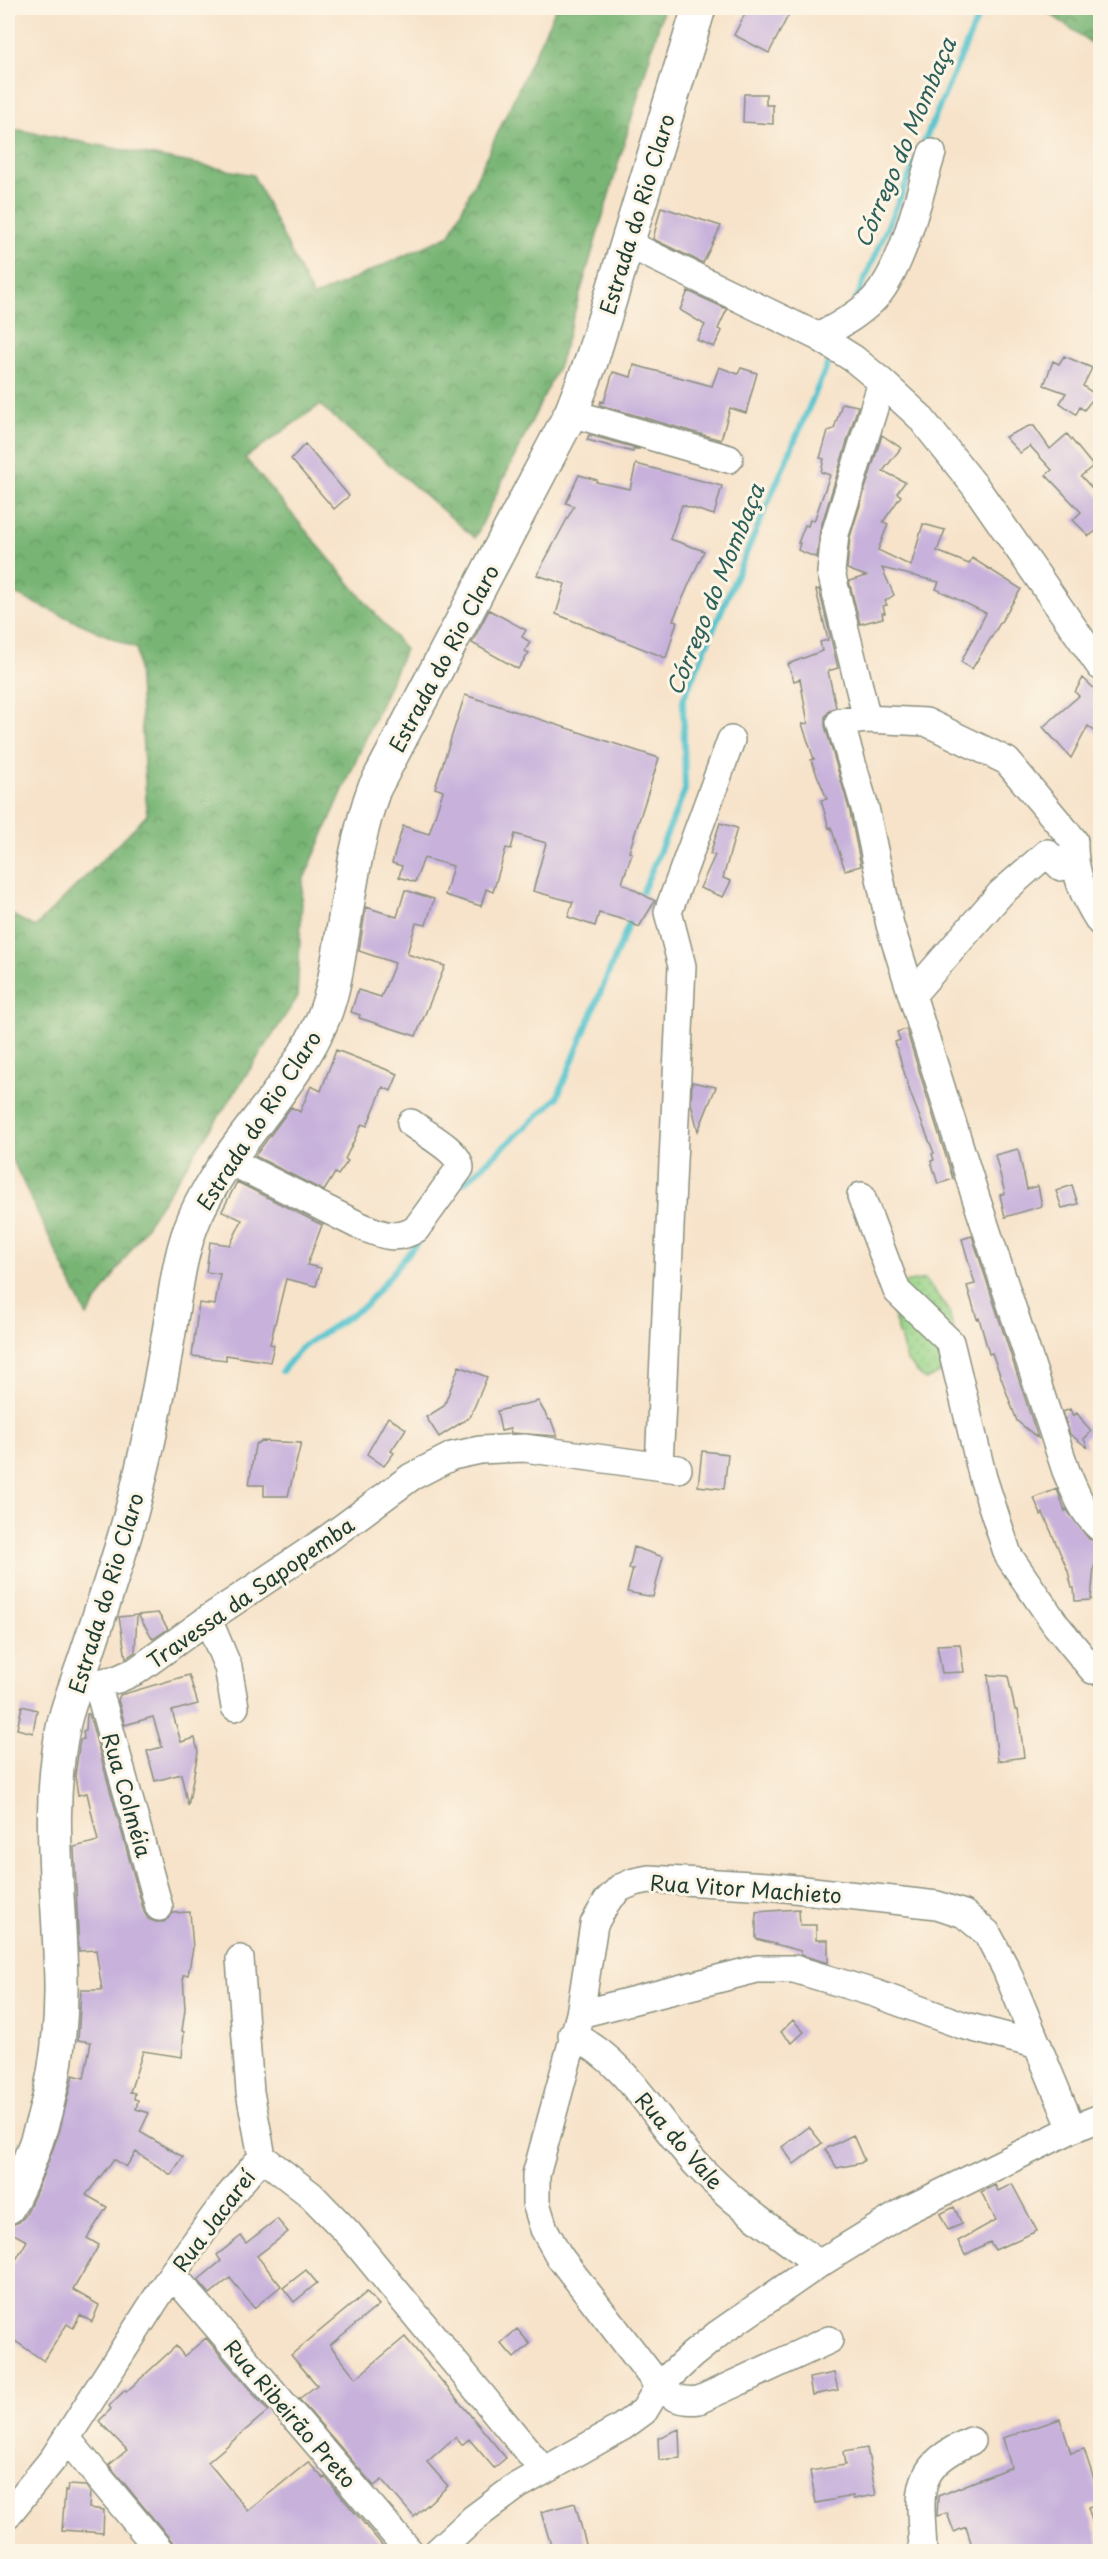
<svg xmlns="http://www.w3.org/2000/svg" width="1108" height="2559" font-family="'Playpen Sans',sans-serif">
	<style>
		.grass { fill: url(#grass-dots); stroke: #5a885e; stroke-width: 1.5 }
		.forest { fill: url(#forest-crowns); stroke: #4c7954; stroke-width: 1.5 }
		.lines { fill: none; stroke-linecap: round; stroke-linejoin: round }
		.stream { stroke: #58c5cf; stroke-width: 6 }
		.building { fill: #c8b2dc }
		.minor-casing { stroke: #8b907f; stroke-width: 30 }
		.major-casing { stroke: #8b907f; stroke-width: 36 }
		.minor { stroke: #fff; stroke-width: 27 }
		.major { stroke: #fff; stroke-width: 33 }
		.labels { text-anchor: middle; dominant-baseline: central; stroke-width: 6; stroke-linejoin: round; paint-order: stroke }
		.street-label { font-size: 21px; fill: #1f3d34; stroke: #fcf5e5 }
		.water-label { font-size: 22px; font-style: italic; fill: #2d5f5b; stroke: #fcf5e5 }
	</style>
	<defs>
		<pattern id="grass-dots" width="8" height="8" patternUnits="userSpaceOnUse" patternTransform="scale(1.5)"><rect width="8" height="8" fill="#96d387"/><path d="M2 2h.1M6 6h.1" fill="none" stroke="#7aac6f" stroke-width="1.8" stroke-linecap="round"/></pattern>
		<pattern id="forest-crowns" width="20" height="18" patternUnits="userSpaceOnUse" patternTransform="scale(1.5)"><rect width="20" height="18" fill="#78b574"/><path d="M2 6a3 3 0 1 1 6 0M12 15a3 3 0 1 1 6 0" fill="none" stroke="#629460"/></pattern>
	</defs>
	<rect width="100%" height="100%" fill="#fcf5e5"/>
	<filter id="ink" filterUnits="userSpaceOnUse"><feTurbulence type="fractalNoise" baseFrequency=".0167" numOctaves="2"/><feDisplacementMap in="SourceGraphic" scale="12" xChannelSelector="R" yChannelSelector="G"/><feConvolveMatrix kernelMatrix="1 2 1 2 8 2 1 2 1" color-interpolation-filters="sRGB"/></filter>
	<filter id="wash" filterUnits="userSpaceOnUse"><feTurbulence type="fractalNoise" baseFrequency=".008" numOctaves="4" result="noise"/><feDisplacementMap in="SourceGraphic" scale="24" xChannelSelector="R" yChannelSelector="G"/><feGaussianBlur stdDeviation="1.35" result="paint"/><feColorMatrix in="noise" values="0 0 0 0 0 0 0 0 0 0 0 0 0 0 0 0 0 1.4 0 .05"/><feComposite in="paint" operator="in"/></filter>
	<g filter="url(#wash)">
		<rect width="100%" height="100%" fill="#f7e3ca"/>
		<path class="grass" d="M925,1279L949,1311L961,1363L925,1380L907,1361L885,1286Z"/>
		<path class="forest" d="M556,8H664L559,365L475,538L320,405L245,458L405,649L303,881L297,998L87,1316L12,1159L8,1157V913L35,927L147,815L137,649L8,591V128L253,175L313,297L450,235Z
			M1042,8H1100V49Z"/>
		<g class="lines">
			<path class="stream" d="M854,304L982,8
				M639,901L685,790L683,700L832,354
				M464,1183L557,1098L632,916
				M282,1371L302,1347L366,1305L421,1238"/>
		</g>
		<g id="blocks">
			<path class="building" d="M748,8H792L769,53L734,35Z
				M744,94H766V105H773V124L743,122Z
				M661,207L721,226L703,263L653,239Z
				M688,291L727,309L718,329L722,331L714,347L697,340L705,325L680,310Z
				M1064,356L1092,368L1083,386L1096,395L1084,410L1080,407L1076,414L1060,403L1066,393L1044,385L1053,361L1059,364Z
				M634,365L712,386L719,367L738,374L741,368L757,373L746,413L730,408L721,440L600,405L601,401L604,402L613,372L631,377Z
				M842,403L858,406L820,530L817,558L798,550L800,543H798L805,525L808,526L810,520L814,521L830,475L821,472L824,459L820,458L828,431L834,429Z
				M1029,426H1034L1050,449L1067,434L1093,466L1081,476L1101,498V527L1089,536L1073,520L1081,512L1046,475L1052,470L1030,446L1020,453L1005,437Z
				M589,435L640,449H633V452L587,440Z
				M882,435L901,448L883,471L905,482L897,493L901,496L883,522L888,524L878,550L911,566L923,524L945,530L937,551L969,564L972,558L1021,589L972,669L961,662L986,613L936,589L939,582L882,568L894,595L885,601L887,605L883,606L885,613H882L883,618L860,624L849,581L866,576L847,569L850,537Z
				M305,444L349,496L334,509L291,459Z
				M636,464L722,486L714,515L682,505L670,539L704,551L673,620L677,621L666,658L556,614L565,584L537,575L574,506L566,503L579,475L597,480L596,482L630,489Z
				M819,589L838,668L828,671L836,707L830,710L825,717V726L850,812L861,866L845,870L831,827L829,828L821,800L827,799L811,760L814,759L802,724L808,723L800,679L794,681L788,664L822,651L820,642L828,640L816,590Z
				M489,610L526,630L522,637L530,642L525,651L529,653L518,669L472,643Z
				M1083,678L1101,695V737L1088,726L1071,758L1043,727L1079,696L1075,692Z
				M465,695L659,758L629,852L632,853L622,883L655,901L639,927L625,920L599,913L595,926L568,917L573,902L533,891L546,843L515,834L511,849L506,848L493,892L486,889L481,906L445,895L453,866L424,858L415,882L399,877L402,866L392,863L403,826L429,834L443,791L435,788Z
				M720,823L737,828L723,878L731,881L723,897L700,888L715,855L710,854Z
				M405,890L434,899L426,925L416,923L407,954L445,966L416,1036L359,1018L360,1015L351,1012L358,990L381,997L395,963L359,951L366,907L397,917Z
				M906,1029L953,1179L938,1184L931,1161L934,1160L932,1154L934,1153L911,1095L895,1042L900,1040L897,1032Z
				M336,1050L398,1074L391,1091L383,1087L367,1126L362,1124L345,1159L348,1161L338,1175L335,1173L324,1191L255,1156L291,1107L300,1112L311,1086L321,1091Z
				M692,1082L716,1087L698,1131L691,1103Z
				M1018,1149L1027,1189L1038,1186L1042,1206L1005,1217L1000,1195L1005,1193L995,1155Z
				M237,1182L322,1225L307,1265L321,1268L316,1286L286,1279L270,1344L274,1345L270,1362L226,1355V1360L192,1356L199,1303L215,1305L220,1274L206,1272L210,1242L230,1245L242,1220L222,1211Z
				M1072,1185L1078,1204L1062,1208L1056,1191Z
				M972,1236L1038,1438L1017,1421L992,1353L989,1354L979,1318L977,1319L967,1286L975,1284L962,1239Z
				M459,1366L487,1377L470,1417L439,1437L426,1417L444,1406Z
				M538,1401L549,1420H551L557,1436L511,1433L510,1429L501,1431L497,1411Z
				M1070,1409L1073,1416L1077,1413L1091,1432L1084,1439L1088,1448L1070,1434L1063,1412Z
				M388,1417L406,1429L391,1451L394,1453L384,1466L367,1454Z
				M261,1441L301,1443L288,1496H264V1485H249L255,1445Z
				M702,1451L728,1454L724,1489L698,1486Z
				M1057,1489L1065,1511L1066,1509L1089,1539L1101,1543V1562L1094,1567L1091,1600L1075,1601L1074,1588H1072L1068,1571L1043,1513L1041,1515L1034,1498Z
				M634,1547L663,1557L653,1597L627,1592L633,1569H629Z
				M158,1613L168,1629L153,1639L138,1615Z
				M137,1615L135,1652L126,1658L119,1617Z
				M960,1644L964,1672L942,1673L937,1645Z
				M189,1675L198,1704L172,1711L181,1742L195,1738L198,1752L188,1806L181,1774L155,1781L147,1751L162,1747L153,1717L125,1725L118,1700L120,1695Z
				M988,1675L1008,1676L1015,1710H1018L1024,1757L998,1761Z
				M22,1706L37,1710L33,1733L17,1729Z
				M87,1714H89L144,1912L148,1919L156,1922H164L173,1913L190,1912L193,1948L188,1975H183L185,2009L182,2031L184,2032L182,2057L143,2051L130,2092L135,2093L134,2099L138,2100L136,2109L149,2113L140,2132L183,2157L171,2175L136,2152L126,2167L114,2159L86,2195L107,2207L87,2238L99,2245L73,2290L99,2305L92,2322L80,2315L73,2328L67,2324L44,2361L8,2336V2273L27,2241L8,2231L11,2225L19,2222L25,2216L38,2188L59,2133L73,2075L84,2078L91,2042L78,2040L81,1990H102L96,1950L79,1951L74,1847L98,1841L87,1793L78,1795L75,1776L80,1740L84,1739L83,1731L86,1730Z
				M799,1909L800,1925H816V1940H828V1963L801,1955V1951L756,1939V1912Z
				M793,2020L804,2032L792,2043L781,2032Z
				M809,2127L822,2143L794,2164L782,2147Z
				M853,2135L864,2160L861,2163L837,2168L825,2149Z
				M1012,2184L1037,2231L995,2250L990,2242L965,2255L958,2241L996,2220L981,2192L995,2185L998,2191Z
				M954,2207L962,2224L948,2230L940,2214Z
				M277,2219L288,2232L257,2256L281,2286L254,2308L230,2278L210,2294L198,2280L221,2261L217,2255L241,2236L246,2243Z
				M306,2270L317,2283L294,2302L283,2288Z
				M367,2292L379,2305L330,2345L356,2378L405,2337L506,2458L494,2468L469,2439L462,2445L455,2437L427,2462L448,2486L414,2517L382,2480L374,2486L299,2399L317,2385L291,2355Z
				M517,2329L530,2344L514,2358L501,2343Z
				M206,2338L268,2411L208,2462L248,2511L308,2462L324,2479L325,2477L388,2552H181L109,2465L127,2450L99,2421L111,2409L109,2406L125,2390L126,2392L176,2346L184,2356Z
				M834,2373L838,2390L812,2395L809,2378Z
				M1060,2419L1071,2453L1084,2449L1101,2501V2503L1088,2507L1101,2552H974L966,2527L954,2532L947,2513L937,2516L938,2496L1011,2467L1003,2438Z
				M679,2429L680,2458L659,2460L658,2438Z
				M867,2448L876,2495L853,2499V2496L816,2503L810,2471L845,2465L843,2452Z
				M68,2485L86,2486L90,2492L89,2508L104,2510L103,2533L62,2530L65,2491L67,2492Z
				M575,2503L588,2552H553L541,2512Z"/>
		</g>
	</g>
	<g filter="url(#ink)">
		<use href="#blocks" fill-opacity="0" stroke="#8b907f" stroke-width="1.5"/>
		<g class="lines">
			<defs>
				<path id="minor" d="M626,243L819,337L854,359L882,382L919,416L975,486L1100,666
					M819,337C837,326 857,316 872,301C903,272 919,193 932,153
					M882,382L835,534L831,572L867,719L926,722L1007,761L1074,841C1073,870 1084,898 1100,922
					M571,413L729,459
					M867,719L840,722L865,808L890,925L974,1192L1066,1471C1075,1492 1083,1513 1100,1528
					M912,995L1001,893L1047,853L1061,867L1074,858
					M230,1161L358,1225C379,1234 396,1242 416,1229L460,1168C460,1151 424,1133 411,1123
					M861,1196L897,1291L950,1342L983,1478L1008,1555L1056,1625L1093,1670L1100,1669
					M659,1466L682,966L668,912L731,740
					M208,1619L228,1667L235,1707
					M80,1677L97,1683L118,1679L136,1671L208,1619L327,1539L411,1477L452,1456L480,1450L524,1448L678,1469
					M97,1683L159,1907
					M240,1959L250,2092L262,2157
					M580,2014L757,1969H794L874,1993L962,2025L1038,2045
					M572,2035C628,2061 657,2123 698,2166C734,2204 777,2233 819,2264
					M172,2274L410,2552
					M829,2340L699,2400C682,2402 672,2398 659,2386L559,2256L544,2229L536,2203V2175L580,2014L594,1924L607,1901L620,1888L634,1882L649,1879L768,1886L937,1905L964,1914L987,1933L1006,1969L1072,2129
					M67,2439L161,2552
					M8,2514L53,2459L172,2274L229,2196L262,2157L311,2195L349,2234L543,2470
					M437,2552L474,2518L517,2486L622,2427L644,2411L659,2386L692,2355L718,2334L819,2264L905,2211L1072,2129L1100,2118
					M923,2552C921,2493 910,2468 971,2441"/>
				<path id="major" d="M8,2207C44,2139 62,2062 61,1984C60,1897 45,1810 64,1723C69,1702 78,1680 85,1659C105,1598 127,1536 141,1473C153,1424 162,1375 170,1326C176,1289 180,1251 195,1217C227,1144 294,1090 324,1016C333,993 337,967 341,943C350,891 356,839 374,789L571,413L591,362L699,8"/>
			</defs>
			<use href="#minor" class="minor-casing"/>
			<use href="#major" class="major-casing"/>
			<use href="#minor" class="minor"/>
			<use href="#major" class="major"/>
		</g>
	</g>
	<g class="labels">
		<g class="street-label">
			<text transform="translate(636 214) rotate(-73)">Estrada do Rio Claro</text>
			<text transform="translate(443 658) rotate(-62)">Estrada do Rio Claro</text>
			<text transform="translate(258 1120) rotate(-57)">Estrada do Rio Claro</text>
			<text transform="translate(250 1592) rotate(-35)">Travessa da Sapopemba</text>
			<text transform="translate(105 1593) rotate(-73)">Estrada do Rio Claro</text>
			<text transform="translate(128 1795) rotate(74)">Rua Colméia</text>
			<text transform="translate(746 1888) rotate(4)">Rua Vitor Machieto</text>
			<text transform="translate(680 2140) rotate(49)">Rua do Vale</text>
			<text transform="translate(213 2220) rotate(-53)">Rua Jacareí</text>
			<text transform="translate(291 2413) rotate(49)">Rua Ribeirão Preto</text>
		</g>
		<g class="water-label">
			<text transform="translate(904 142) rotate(-67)">Córrego do Mombaça</text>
			<text transform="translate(714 589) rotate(-68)">Córrego do Mombaça</text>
		</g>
	</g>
	<rect width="1108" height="2559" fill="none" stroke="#fcf5e5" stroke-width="30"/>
</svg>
